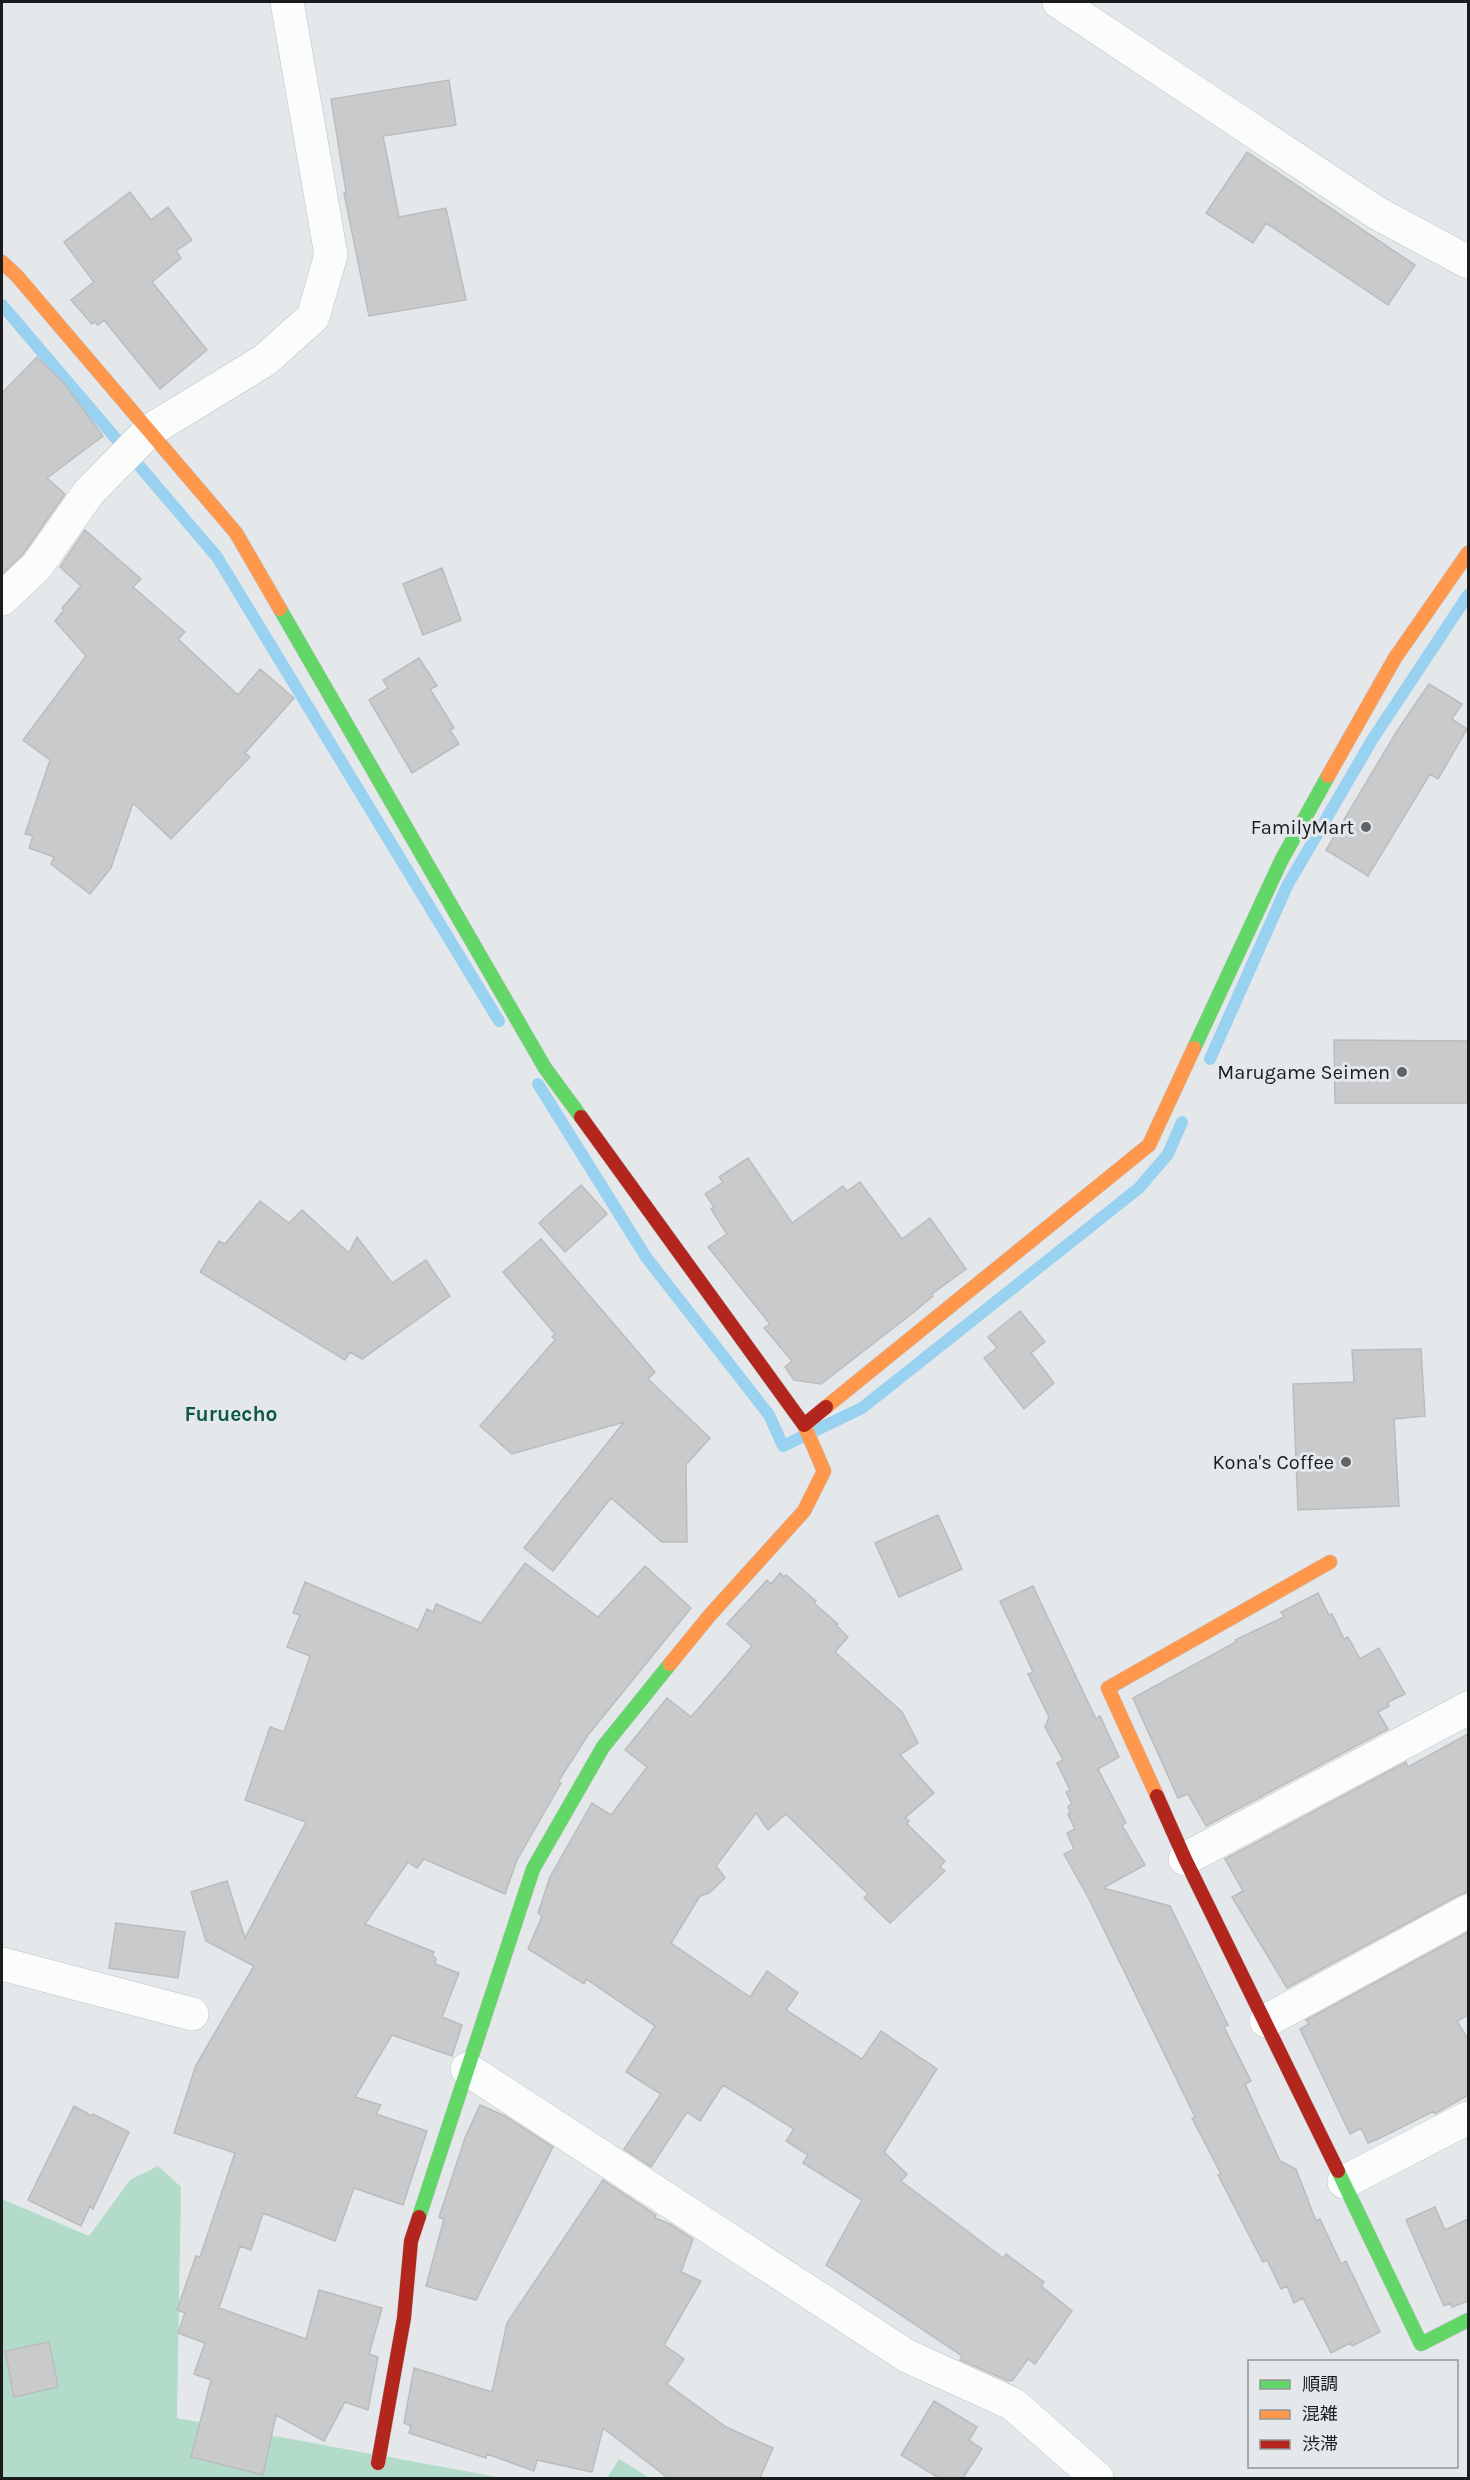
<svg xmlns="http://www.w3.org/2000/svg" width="1470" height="2480" font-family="Karla,'Noto Sans JP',sans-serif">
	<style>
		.green { fill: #b2dcc9 }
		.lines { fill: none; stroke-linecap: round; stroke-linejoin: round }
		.stream { stroke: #99d2f1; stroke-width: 12 }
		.building { fill: #c9cacc; stroke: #babcbd; stroke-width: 1.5 }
		.street-casing { stroke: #c1c3c5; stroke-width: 34 }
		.fast-casing { stroke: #c1c3c5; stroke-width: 15 }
		.slow-casing { stroke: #c1c3c5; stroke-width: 15 }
		.jam-casing { stroke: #c1c3c5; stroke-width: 15 }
		.street { stroke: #fbfcfc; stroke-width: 33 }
		.fast { stroke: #63d668; stroke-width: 14 }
		.slow { stroke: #ff974d; stroke-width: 14 }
		.jam { stroke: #b3261e; stroke-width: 14 }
		.poi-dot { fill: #616364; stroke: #e4e8eb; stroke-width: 2 }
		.labels { text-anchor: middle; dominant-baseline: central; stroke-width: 6; stroke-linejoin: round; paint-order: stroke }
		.poi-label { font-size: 20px; fill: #1a1b1c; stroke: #e4e8eb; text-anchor: end }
		.neighbourhood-label { font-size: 21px; font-weight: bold; fill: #0b5943; stroke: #e4e8eb }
	</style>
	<rect width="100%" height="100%" fill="#e5e8ea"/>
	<path class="green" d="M158,2166L181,2187L177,2418L503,2478H2V2199L89,2236L130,2180Z
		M619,2459L650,2478H607Z"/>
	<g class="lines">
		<path class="stream" d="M2,305L217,557L499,1021
			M1210,1059L1287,886L1372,740L1468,595
			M538,1084L646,1257L769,1415L783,1446L862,1408L1139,1188L1168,1154L1182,1122"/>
	</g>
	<path class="building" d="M449,80L456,125L383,136L399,217L446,208L466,300L369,316L344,193L346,192L331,99Z
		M1247,152L1415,265L1388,305L1266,223L1253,243L1206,213Z
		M130,192L151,220L168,207L192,240L176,251L181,258L152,282L207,350L160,389L104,320L98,325L95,322L92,324L71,300L94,282L64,242Z
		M37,357L63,382L103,436L47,478L65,494L23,554L2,574V393Z
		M85,530L141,579L133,587L185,632L178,639L238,695L260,669L294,698L245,753L250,757L171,839L133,803L111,868L90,894L51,864L54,857L29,848L33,836L25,834L50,760L23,740L86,656L55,621L64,610L62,608L81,586L60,567Z
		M442,568L461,620L423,635L403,584Z
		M419,658L437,686L430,689L454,728L450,730L459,744L412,773L369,700L388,688L383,680Z
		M1429,684L1462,704L1452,719L1467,729L1438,779L1430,774L1368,876L1326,850L1397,731Z
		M1334,1040L1468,1041V1103H1335Z
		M748,1158L792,1223L843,1186L847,1191L860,1182L902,1239L930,1218L966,1269L932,1294L933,1296L909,1316L821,1384L794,1380L785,1367L792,1361L764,1328L770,1324L708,1247L727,1234L711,1209L714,1207L705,1194L723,1182L719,1177Z
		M581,1185L607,1214L565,1252L539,1223Z
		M260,1201L289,1223L302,1210L349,1253L357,1237L392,1283L426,1260L450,1296L362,1359L350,1352L345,1360L200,1272L219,1241L225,1244Z
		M541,1239L655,1372L648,1379L710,1438L686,1465L687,1542H662L611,1498L553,1571L524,1548L624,1422L512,1454L480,1426L555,1340L552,1337L555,1334L503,1272Z
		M1020,1311L1045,1342L1031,1353L1054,1383L1024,1409L984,1358L997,1348L988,1337Z
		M1421,1349L1425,1416L1394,1419L1399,1506L1298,1510L1293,1384L1354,1382L1352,1350Z
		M938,1515L962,1569L899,1597L875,1543Z
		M525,1563L598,1617L645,1566L691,1608L588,1735L558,1782L561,1783L517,1860L505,1894L424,1859L417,1868L408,1862L365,1924L434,1952L432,1956L436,1958L435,1964L459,1973L442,2017L462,2025L452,2056L392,2035L355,2097L381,2105L376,2114L427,2131L403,2205L354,2188L335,2241L263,2213L251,2250L240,2246L219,2308L306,2339L319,2290L382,2308L369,2354L378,2357L368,2410L345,2402L324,2441L276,2415L263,2475L191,2457L211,2380L194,2374L205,2343L178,2333L185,2313L177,2310L196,2256L200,2257L235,2153L174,2133L196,2065L254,1966L206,1941L191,1892L227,1881L245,1938L306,1822L245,1800L270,1727L284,1732L310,1656L287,1647L300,1615L293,1613L305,1582L418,1630L427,1609L433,1612L436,1604L481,1623Z
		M780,1573L784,1577L786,1575L816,1601L814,1603L838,1624L836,1625L848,1637L835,1652L902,1712L918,1743L900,1755L934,1793L905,1818L909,1821L907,1824L945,1861L940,1867L945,1871L890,1923L864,1898L868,1894L786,1814L768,1830L756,1813L716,1866L725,1878L709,1893L700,1896L671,1943L750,1997L767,1971L798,1993L786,2010L862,2059L881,2031L937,2069L884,2152L907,2174L901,2181L1003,2258L1006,2254L1044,2282L1041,2286L1072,2311L1035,2364L1028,2359L1013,2380L1008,2381L960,2360L962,2356L826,2265L862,2200L803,2163L808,2155L786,2141L794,2129L723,2085L700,2121L687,2112L651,2167L624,2149L661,2094L626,2072L655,2026L586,1979L584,1984L528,1949L542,1916L538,1913L550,1877L592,1803L611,1815L647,1767L625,1750L667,1698L691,1717L752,1646L727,1624L767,1580L771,1584Z
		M1033,1586L1096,1719L1100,1716L1119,1757L1098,1769L1126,1823L1122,1825L1145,1865L1103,1888L1170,1906L1228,2025L1224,2027L1251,2081L1245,2084L1280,2161L1296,2169L1316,2221L1320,2219L1341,2264L1346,2261L1380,2332L1352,2346L1350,2343L1331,2353L1303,2298L1294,2303L1287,2286L1281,2289L1267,2260L1263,2262L1218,2175L1221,2174L1192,2118L1195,2117L1088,1897L1064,1854L1074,1849L1067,1833L1075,1829L1068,1814L1070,1813L1068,1806L1072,1804L1066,1792L1070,1790L1057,1763L1063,1760L1045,1727L1049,1717L1028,1674L1033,1672L1000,1601Z
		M1318,1593L1329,1615L1332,1614L1344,1639L1348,1637L1360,1659L1379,1648L1405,1694L1388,1702L1389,1706L1378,1712L1388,1729L1206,1826L1188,1794L1178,1798L1133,1698L1236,1642L1235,1640L1284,1617L1281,1612Z
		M1468,1734V1892L1459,1895L1287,1988L1232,1897L1243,1891L1225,1859L1406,1762L1408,1767Z
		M116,1923L185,1932L178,1978L109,1968Z
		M1468,1932V2015L1457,2021L1468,2039V2095L1435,2114L1434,2111L1378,2139L1368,2143L1361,2128L1350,2134L1300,2029L1309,2024L1306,2020Z
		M480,2105L505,2116L553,2147L476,2300L426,2286L444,2219L439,2217L465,2138Z
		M74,2106L92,2116L93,2114L129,2132L93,2209L90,2206L81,2226L28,2200Z
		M603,2180L656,2215L655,2218L670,2224L693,2239L681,2272L701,2281L664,2345L684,2359L667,2384L726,2427L773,2448L760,2478H668L603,2428L592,2472L537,2460L534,2471L487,2454L486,2458L409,2433L411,2426L404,2423L414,2368L492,2392L507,2323Z
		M1435,2207L1445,2230L1468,2219V2301L1452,2307L1450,2303L1444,2306L1406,2220Z
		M49,2342L58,2387L14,2397L5,2351Z
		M934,2401L977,2427L969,2440L982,2449L963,2478H939L901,2455Z"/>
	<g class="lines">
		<defs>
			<path id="street" d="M1059,2L1377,213L1468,262
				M2,599L37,566L89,492L149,431L265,360L313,317L331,255L287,2
				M1185,1859L1468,1708
				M2,1964L192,2014
				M1266,2021L1468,1911
				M467,2069L907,2356L1013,2404L1097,2478
				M1344,2182L1468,2118"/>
			<path id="fast" d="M280,609L545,1068L581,1117
				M1194,1048L1281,861L1328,776
				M1338,2171L1421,2344L1468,2320
				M419,2217L533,1869L603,1747L670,1664"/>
			<path id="slow" d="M2,262L17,276L236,533L280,609
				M1328,776L1395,658L1468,553
				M826,1407L1149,1145L1194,1048
				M670,1664L710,1615L804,1511L824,1471L804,1425
				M1157,1796L1108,1688L1330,1562"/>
			<path id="jam" d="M581,1117L804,1425L826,1407
				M1157,1796L1185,1859L1338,2171
				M378,2463L404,2318L411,2241L419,2217"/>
		</defs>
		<use href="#street" class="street-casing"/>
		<use href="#fast" class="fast-casing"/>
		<use href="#slow" class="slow-casing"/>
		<use href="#jam" class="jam-casing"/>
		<use href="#street" class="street"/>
		<use href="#fast" class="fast"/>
		<use href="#slow" class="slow"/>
		<use href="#jam" class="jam"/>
	</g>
	<g class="poi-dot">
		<circle cx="1366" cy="827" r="6"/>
		<circle cx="1402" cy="1072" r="6"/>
		<circle cx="1346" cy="1462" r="6"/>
	</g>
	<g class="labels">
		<g class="poi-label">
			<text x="1354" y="827">FamilyMart</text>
			<text x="1390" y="1072">Marugame Seimen</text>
			<text x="1334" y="1462">Kona's Coffee</text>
		</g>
		<g class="neighbourhood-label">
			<text x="231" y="1414">Furuecho</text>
		</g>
	</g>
	<rect width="1470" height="2480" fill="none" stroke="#1a1b1c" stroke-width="6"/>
	<rect x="1248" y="2360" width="210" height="108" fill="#e4e8eb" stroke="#939698" stroke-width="1.5"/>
	<rect x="1260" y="2380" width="30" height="9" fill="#63d668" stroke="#939698" stroke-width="1.5"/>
	<text x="1302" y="2390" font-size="18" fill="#1a1b1c">順調</text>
	<rect x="1260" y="2410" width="30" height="9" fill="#ff974d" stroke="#939698" stroke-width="1.5"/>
	<text x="1302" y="2420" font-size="18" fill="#1a1b1c">混雑</text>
	<rect x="1260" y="2440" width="30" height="9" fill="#b3261e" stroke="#939698" stroke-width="1.5"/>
	<text x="1302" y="2450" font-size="18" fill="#1a1b1c">渋滞</text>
</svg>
